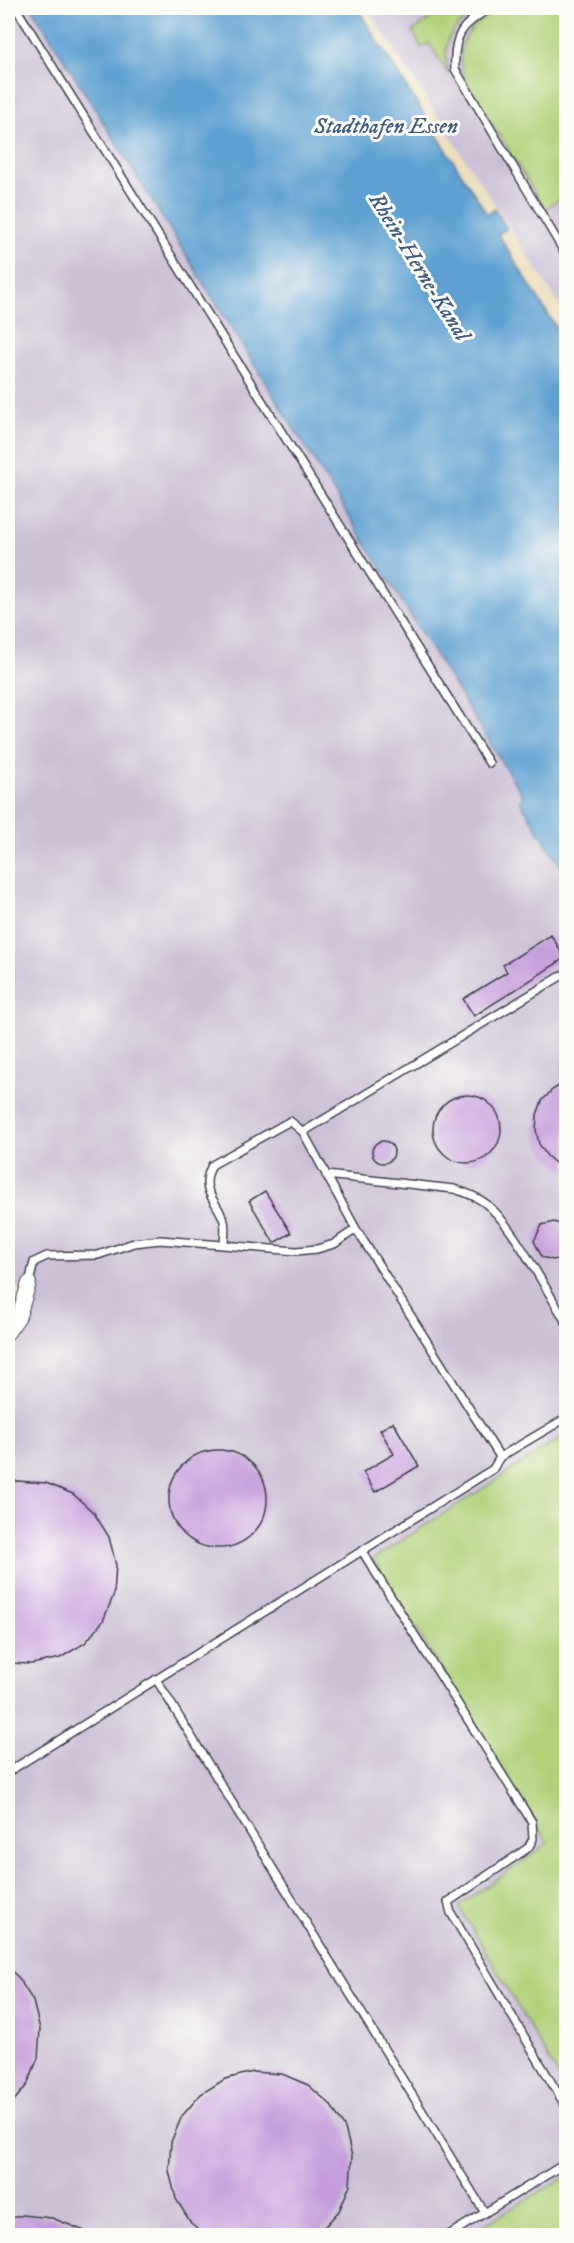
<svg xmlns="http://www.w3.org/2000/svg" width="574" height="2243" font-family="'IM FELL DW Pica',serif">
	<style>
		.industrial { fill: #cbbfd5 }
		.green { fill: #b1d179; stroke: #6a7a5a; stroke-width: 1.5 }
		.water { fill: #5ea1d2; stroke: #406286; stroke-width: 1.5 }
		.building { fill: #c59ddc }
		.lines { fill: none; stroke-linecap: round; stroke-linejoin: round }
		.lane-casing { stroke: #403e4e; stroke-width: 10 }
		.street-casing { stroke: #403e4e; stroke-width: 16 }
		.lane { stroke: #fff; stroke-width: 7 }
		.street { stroke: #fff; stroke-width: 14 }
		.labels { text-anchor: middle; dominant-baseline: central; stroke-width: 6; stroke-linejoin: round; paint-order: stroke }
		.water-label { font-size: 22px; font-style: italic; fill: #3d5b7f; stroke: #fdfcf7 }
	</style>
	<rect width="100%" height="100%" fill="#fdfcf7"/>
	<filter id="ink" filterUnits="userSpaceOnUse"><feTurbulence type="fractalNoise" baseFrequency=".0167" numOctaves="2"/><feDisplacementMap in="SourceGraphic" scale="12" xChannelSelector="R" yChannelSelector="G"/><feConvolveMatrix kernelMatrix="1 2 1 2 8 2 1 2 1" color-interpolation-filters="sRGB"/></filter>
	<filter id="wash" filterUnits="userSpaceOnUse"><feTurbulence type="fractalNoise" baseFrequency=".008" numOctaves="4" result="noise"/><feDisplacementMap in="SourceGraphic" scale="24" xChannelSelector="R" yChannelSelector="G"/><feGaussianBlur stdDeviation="1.35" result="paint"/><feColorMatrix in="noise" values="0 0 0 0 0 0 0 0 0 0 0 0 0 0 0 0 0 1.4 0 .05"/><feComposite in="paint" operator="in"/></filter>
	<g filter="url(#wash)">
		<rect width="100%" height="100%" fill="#ecdfbd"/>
		<path class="industrial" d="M8,8H32L523,796L520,802L566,878V1435L374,1559L548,1843L459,1906L566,2089V2176L467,2235L8,2236V1348L25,1327L35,1290L8,1286Z
			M367,8H566V315L501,214Z"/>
		<path class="green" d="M446,8H482C452,28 440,37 449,75L429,43L421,48L413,31Z
			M499,8H561L566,25V195L545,209L467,84C451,45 467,27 499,8Z
			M566,1435V2089L459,1906L548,1843L373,1559Z
			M566,2176V2235H467Z"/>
		<path class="water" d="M32,8H357L487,214L495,209L507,229L498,234L566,343V875L520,801L523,796Z"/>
		<g id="blocks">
			<path class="building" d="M551,935L565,958L474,1016L463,999L507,972L503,965Z
				M567,1081V1173L547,1156L539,1144L536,1130L537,1115L542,1101L552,1090Z
				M433 1129a34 34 0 1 1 68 0a34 34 0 1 1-68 0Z
				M372 1152a11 11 0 1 1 22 0a11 11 0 1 1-22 0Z
				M265,1191L291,1233L274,1243L249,1201Z
				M554,1222L567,1227V1256L553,1260L542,1257L534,1241L542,1225Z
				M393,1422L419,1466L375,1492L363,1472L394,1454L380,1430Z
				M169 1499a49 49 0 1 1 98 0a49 49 0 1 1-98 0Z
				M17,1481L46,1483L73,1494L94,1513L109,1537L116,1565L114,1594L103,1621L85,1643L60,1658L32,1664L8,1663V1483Z
				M8,1968L18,1977L33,2001L40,2029L38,2058L27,2085L8,2108Z
				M253,2072L282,2074L308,2085L330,2104L345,2128L352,2156L350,2185L339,2211L317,2235H205L191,2223L176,2199L169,2171L171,2142L182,2116L201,2094L225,2079Z
				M23,2215L52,2218L95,2235H8V2219Z"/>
		</g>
	</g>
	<g filter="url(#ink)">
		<use href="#blocks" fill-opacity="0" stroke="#403e4e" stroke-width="1.5"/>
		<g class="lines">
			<defs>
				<path id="lane" d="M16,8L489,763
					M490,8C462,25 453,34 455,69L566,255
					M326,1175L454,1189C468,1193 481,1198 491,1208C517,1233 546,1290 566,1322
					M224,1245C224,1238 226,1228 224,1221C217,1199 198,1192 212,1165L290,1121L303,1132
					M29,1283L34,1262L47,1256L98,1255L134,1243L160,1240L296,1251L317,1249L334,1244L356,1229
					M500,1457L356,1229L303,1132L566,973
					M362,1551L532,1822L533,1839L528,1848L448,1902L451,1913L566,2107
					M156,1679L485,2213
					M8,1772L493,1469L500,1457L566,1418
					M447,2236L566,2163"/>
				<path id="street" d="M8,1332L19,1316L29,1283"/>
			</defs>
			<use href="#lane" class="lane-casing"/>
			<use href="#street" class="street-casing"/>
			<use href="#lane" class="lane"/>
			<use href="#street" class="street"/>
		</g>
	</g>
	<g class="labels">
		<g class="water-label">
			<text x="386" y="126">Stadthafen Essen</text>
			<text transform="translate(419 267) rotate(58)">Rhein-Herne-Kanal</text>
		</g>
	</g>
	<rect width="574" height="2243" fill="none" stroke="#fdfcf7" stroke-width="30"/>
</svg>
